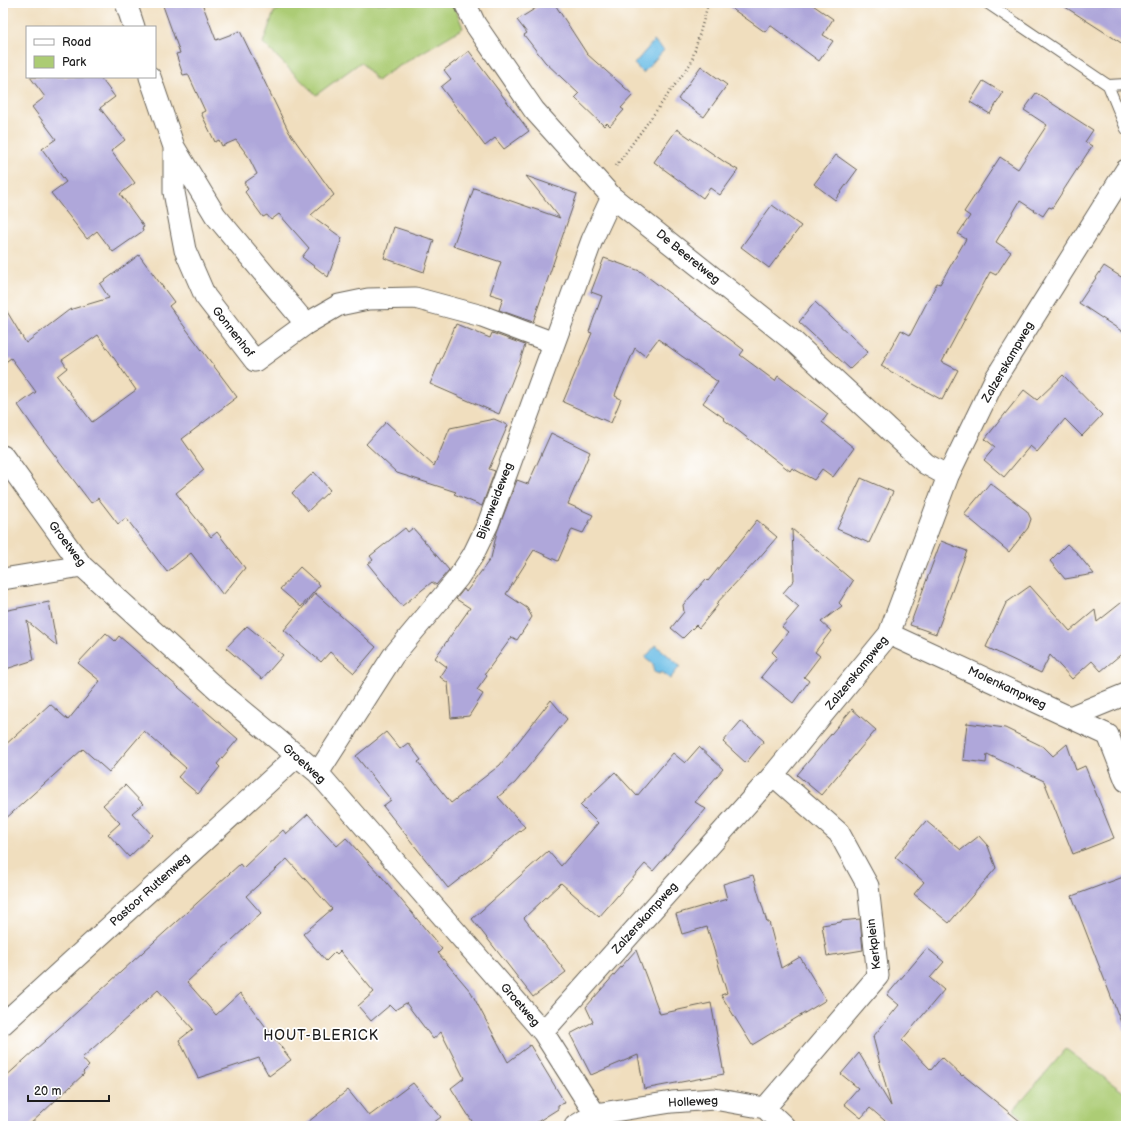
<svg xmlns="http://www.w3.org/2000/svg" width="1129" height="1129" font-family="'Balsamiq Sans',sans-serif">
	<style>
		.green { fill: #accc74; stroke: #647448 }
		.water { fill: #6abde6; stroke: #436c81 }
		.building { fill: #afa7da; fill-rule: evenodd }
		.lines { fill: none; stroke-linecap: round; stroke-linejoin: round }
		.lane-casing { stroke: #666055; stroke-width: 12 }
		.street-casing { stroke: #666055; stroke-width: 23 }
		.path { stroke: #666055; stroke-width: 2.5; stroke-dasharray: 1 3; stroke-linecap: butt }
		.lane { stroke: #fff; stroke-width: 10 }
		.street { stroke: #fff; stroke-width: 21 }
		.labels { text-anchor: middle; dominant-baseline: central; stroke-width: 3.5; stroke-linejoin: round; paint-order: stroke }
		.street-label { font-size: 12px; fill: #1c1c1c; stroke: #fff }
		.quarter-label { font-size: 14px; letter-spacing: 1px; fill: #1c1c1c; stroke: #fff }
	</style>
	<rect width="100%" height="100%" fill="#fff"/>
	<filter id="ink" filterUnits="userSpaceOnUse"><feTurbulence type="fractalNoise" baseFrequency=".025" numOctaves="2"/><feDisplacementMap in="SourceGraphic" scale="8" xChannelSelector="R" yChannelSelector="G"/><feConvolveMatrix kernelMatrix="1 2 1 2 8 2 1 2 1" color-interpolation-filters="sRGB"/></filter>
	<filter id="wash" filterUnits="userSpaceOnUse"><feTurbulence type="fractalNoise" baseFrequency=".012" numOctaves="4" result="noise"/><feDisplacementMap in="SourceGraphic" scale="16" xChannelSelector="R" yChannelSelector="G"/><feGaussianBlur stdDeviation="0.9" result="paint"/><feColorMatrix in="noise" values="0 0 0 0 0 0 0 0 0 0 0 0 0 0 0 0 0 1.4 0 .05"/><feComposite in="paint" operator="in"/></filter>
	<g filter="url(#wash)">
		<rect width="100%" height="100%" fill="#f0debe"/>
		<path class="green" d="M292,3H453L463,28L386,74L377,81L361,62L316,95L263,43L274,12Z
			M1066,1049L1126,1094V1126H1032L1014,1110Z"/>
		<path class="water" d="M654,41L664,50L643,73L634,64Z
			M656,645L680,666L670,679L662,672L659,674L654,672L653,668L654,665L645,658Z"/>
		<g id="blocks">
			<path class="building" d="M162,3H202L216,40L240,31L289,132L334,195L311,215L342,238L328,277L302,257L309,248L279,214L271,220L267,215L263,217L245,192L248,189L244,183L257,174L248,156L236,140L222,146L219,140L215,142L201,113L205,111L188,74L183,75L176,54L180,53Z
				M544,3H554L587,54L633,95L621,108L624,110L610,126L607,123L604,126L575,98L579,94L545,62L524,35L527,33L517,20Z
				M724,3H810L833,19L823,35L833,41L819,61L770,25L765,32Z
				M1059,3H1126V46Z
				M469,51L529,131L504,149L495,138L485,146L441,87L451,79L444,70Z
				M701,66L727,85L704,117L678,99Z
				M30,77H100L115,97L100,108L125,140L111,151L135,183L120,194L144,227L142,228L143,231L113,252L97,231L87,239L51,193L66,182L42,149L56,139L32,107L45,97Z
				M983,81L1003,93L990,114L970,102Z
				M1036,93L1093,130L1085,142L1092,146L1052,208L1049,207L1043,216L1020,201L996,242L1011,252L996,275L990,272L942,362L958,370L942,400L881,366L901,330L910,335L937,283L940,284L966,239L958,234L970,216L964,212L1000,157L1018,169L1047,125L1024,110Z
				M677,129L726,163L738,170L720,195L710,188L703,198L654,162Z
				M836,155L857,170L835,200L814,184Z
				M526,176L577,194L533,322L499,310L503,298L490,294L501,262L453,246L474,188L560,218Z
				M772,205L801,226L769,268L741,247Z
				M394,227L434,240L424,272L384,258Z
				M139,255L174,302L169,306L237,397L182,439L204,470L176,493L211,537L217,532L245,568L223,595L191,553L167,572L126,518L118,524L98,498L91,503L34,428L18,405L36,392L11,358L3,364V305L26,343L69,310L109,298L100,284ZM98,335L136,390L92,422L57,376L67,368L62,360Z
				M604,258L640,271L744,350L740,355L775,381L778,376L828,414L822,422L854,448L833,477L822,469L814,480L792,468L790,471L723,419L724,418L703,403L718,382L658,339L645,356L635,348L616,392L615,396L621,399L611,423L563,402L592,333L589,332L602,296L591,292Z
				M1104,266L1126,280V334L1079,303Z
				M815,302L868,352L850,369L799,322Z
				M456,324L490,338L492,333L525,345L520,361L499,414L430,384Z
				M1063,375L1102,415L1082,436L1065,419L1037,452L1030,446L1004,477L984,460L995,447L985,439L1024,390L1037,400Z
				M494,419L508,425L489,469L495,471L482,506L454,494L456,492L397,473L366,444L386,422L434,466L450,428Z
				M551,433L590,452L568,504L593,515L583,533L572,529L558,561L534,550L506,594L527,608L532,617L517,640L512,637L485,674L487,676L477,690L483,694L469,716L451,718L448,683L440,677L447,667L435,658L470,608L456,599L464,589L466,592L491,558L497,532L517,480L528,484Z
				M314,472L330,490L308,511L292,493Z
				M861,478L893,492L869,543L837,529Z
				M990,483L1027,511L1031,519L1028,528L1009,552L964,514Z
				M757,520L777,537L758,559L716,604L718,605L699,628L696,625L683,638L671,628L684,612L683,605L706,579L708,581Z
				M405,528L408,532L413,528L449,570L436,585L432,582L402,606L368,564L373,560L370,556Z
				M792,529L853,581L839,603L842,606L821,622L831,631L815,652L820,656L804,677L809,681L793,703L761,677L777,657L772,652L788,632L782,627L799,607L783,593L794,580Z
				M941,541L967,551L936,634L910,625Z
				M1067,544L1076,552L1094,574L1065,579L1050,561Z
				M300,567L320,585L301,607L280,589Z
				M1030,586L1070,631L1095,610L1097,622L1126,599V650L1101,671L1092,661L1072,679L1050,655L1041,673L986,647L1006,603Z
				M315,593L376,647L354,673L330,652L321,662L284,630Z
				M49,602L57,646L27,621L34,660L3,670V611Z
				M247,626L283,655L262,679L226,648Z
				M106,633L115,641L119,636L238,739L217,764L220,767L198,794L178,777L186,768L144,731L109,772L83,749L3,821V747L50,704L68,720L100,681L78,663Z
				M551,700L567,719L515,783L498,797L525,827L448,888L383,806L391,800L356,756L386,732L400,749L408,743L421,760L418,762L451,803L500,765Z
				M852,709L876,730L821,795L797,775Z
				M741,721L764,741L746,763L723,742Z
				M967,723L1005,728L1044,747L1053,756L1067,744L1076,770L1085,766L1114,838L1073,854L1044,781L987,754L986,763L963,760Z
				M699,747L723,769L695,802L706,809L653,871L645,864L599,917L561,883L524,918L566,972L533,997L472,919L548,851L561,866L598,823L580,805L615,772L637,796L673,753L685,763Z
				M125,785L143,804L132,813L152,835L129,857L108,834L120,823L103,805Z
				M308,814L337,846L346,838L382,877L442,949L438,953L471,992L508,1062L530,1045L565,1103L558,1105V1109L531,1126H475L451,1088L464,1078L441,1032L433,1039L406,1003L395,1010L390,1005L371,1021L358,1006L374,992L340,951L337,954L335,952L326,961L303,934L332,909L287,859L246,896L261,913L187,982L216,1015L240,993L291,1060L269,1076L259,1058L198,1078L179,1040L193,1029L158,990L82,1058L89,1066L83,1072L84,1074L28,1126H3V1079L240,864L243,868L283,830L286,834Z
				M926,821L961,850L979,836L988,846L996,868L949,923L914,894L924,882L895,857Z
				M753,875L767,922H769L781,968L800,957L826,1000L752,1045L721,995L727,993L707,927L682,934L676,914L727,899L723,884Z
				M1126,876V1030H1124L1072,896Z
				M860,919L863,950L827,956L822,925L841,922V921Z
				M927,948L944,962L930,978L944,990L902,1040L931,1070L942,1057L962,1076L963,1075L1026,1126H891L870,1108L861,1118L844,1104L858,1088L841,1074L859,1053L891,1106L873,1037L899,1005L887,995Z
				M636,950L660,1014L711,1003L724,1074L644,1089L638,1055L591,1075L570,1034L593,1022L586,1007Z
				M413,1083L441,1117L429,1126H303L348,1090L369,1116Z"/>
		</g>
	</g>
	<g filter="url(#ink)">
		<use href="#blocks" fill-opacity="0" stroke="#666055" stroke-width="1"/>
		<g class="lines">
			<defs>
				<path id="lane" d="M987,3L1108,85L1126,129
					M1108,85L1126,84"/>
				<path id="street" d="M126,3L134,27
					M465,3L475,24L534,110L612,197L793,341L926,464L948,476
					M150,77L174,147L215,215L306,324L255,361L205,296L185,250L174,192V147
					M306,324L339,305L368,299L415,298L482,316L554,343
					M3,456L82,566L218,690L318,773L543,1032L595,1114
					M3,579L82,566
					M889,634L1108,735L1126,781
					M1070,717L1126,694
					M318,773L393,656L458,578L473,555L488,524L592,240L612,197
					M3,1024L297,756
					M543,1032L773,775L889,634L948,476L995,379L1126,170
					M765,1108L878,976L868,886L839,833L773,775
					M575,1126L595,1114L672,1102L714,1099L765,1108L784,1126"/>
			</defs>
			<use href="#lane" class="lane-casing"/>
			<use href="#street" class="street-casing"/>
			<path class="path" d="M616,166L691,63L707,8L710,3"/>
			<use href="#lane" class="lane"/>
			<use href="#street" class="street"/>
		</g>
	</g>
	<g class="labels">
		<g class="street-label">
			<text transform="translate(688 257) rotate(39)">De Beeretweg</text>
			<text transform="translate(233 332) rotate(52)">Gonnenhof</text>
			<text transform="translate(1008 362) rotate(-60)">Zalzerskampweg</text>
			<text transform="translate(495 501) rotate(-69)">Bijenweideweg</text>
			<text transform="translate(67 544) rotate(53)">Groetweg</text>
			<text transform="translate(857 673) rotate(-51)">Zalzerskampweg</text>
			<text transform="translate(1007 688) rotate(25)">Molenkampweg</text>
			<text transform="translate(304 764) rotate(42)">Groetweg</text>
			<text transform="translate(150 890) rotate(-42)">Pastoor Ruttenweg</text>
			<text transform="translate(645 918) rotate(-48)">Zalzerskampweg</text>
			<text transform="translate(874 944) rotate(-97)">Kerkplein</text>
			<text transform="translate(520 1005) rotate(49)">Groetweg</text>
			<text transform="translate(693 1102) rotate(-3)">Holleweg</text>
		</g>
		<g class="quarter-label">
			<text x="321" y="1035">HOUT-BLERICK</text>
		</g>
	</g>
	<rect width="1129" height="1129" fill="none" stroke="#fff" stroke-width="16"/>
	<rect x="26" y="26" width="130" height="52" fill="#ffffff" stroke="#a4a4a4"/>
	<rect x="34" y="39" width="20" height="6" fill="#ffffff" stroke="#a4a4a4"/>
	<text x="62" y="46" font-size="12" fill="#1c1c1c">Road</text>
	<rect x="34" y="56" width="20" height="12" fill="#accc74" stroke="#a4a4a4"/>
	<text x="62" y="66" font-size="12" fill="#1c1c1c">Park</text>
	<path d="M28 1095v6h81v-6" fill="none" stroke="#1c1c1c" stroke-width="2"/>
	<text x="34" y="1095" font-size="12" fill="#1c1c1c" stroke="#ffffff" stroke-width="3" paint-order="stroke">20 m</text>
</svg>
